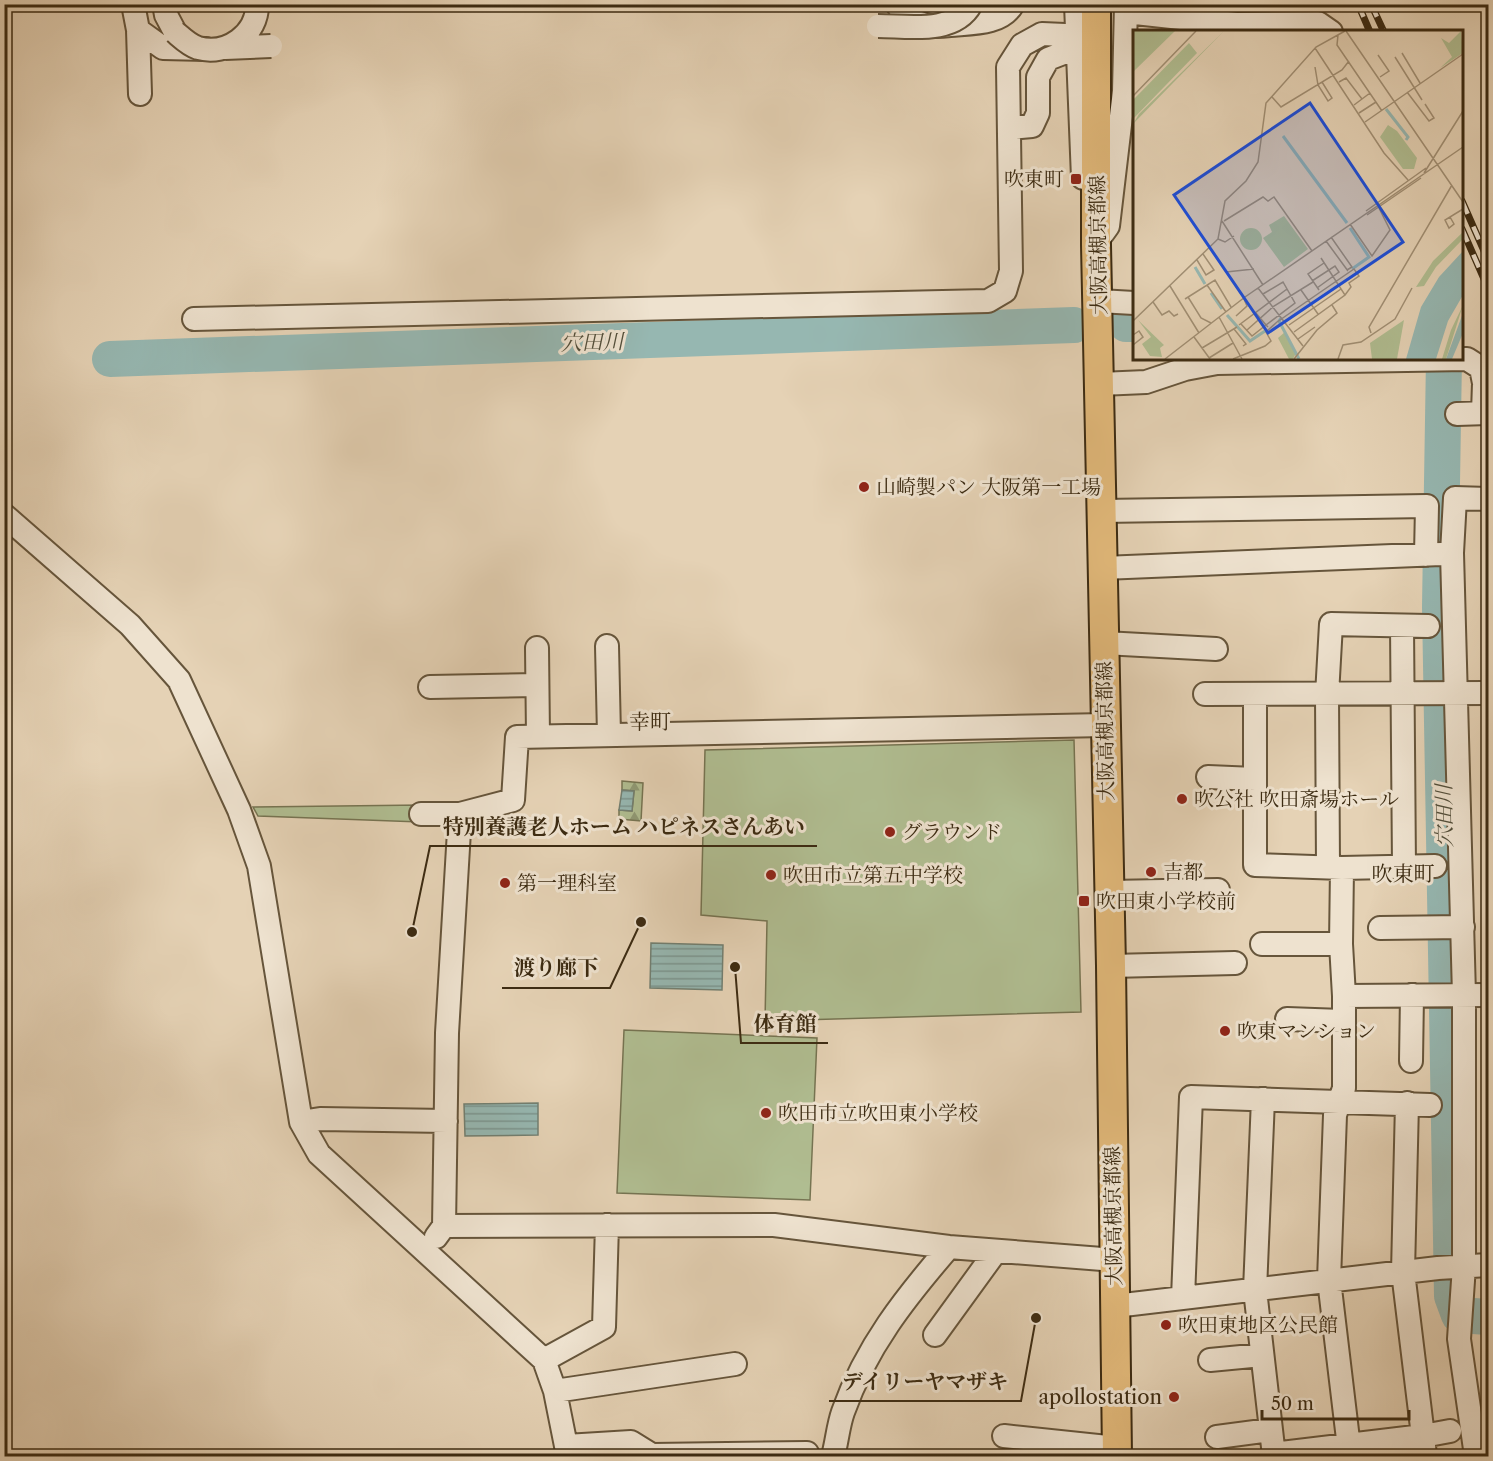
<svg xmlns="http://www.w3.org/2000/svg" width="1493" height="1461" font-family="'Libre Caslon Text','Noto Serif JP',serif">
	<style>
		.green { fill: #b0bd91; stroke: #767452; stroke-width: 1.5 }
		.forest { fill: url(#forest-firs); stroke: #767452; stroke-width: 1.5 }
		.water { fill: url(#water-rules); stroke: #727f71; stroke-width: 1.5 }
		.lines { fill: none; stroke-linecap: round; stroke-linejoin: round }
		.river { stroke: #96b7b1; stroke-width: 36 }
		.minor-casing { stroke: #66553b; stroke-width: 26 }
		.major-casing { stroke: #3c2b12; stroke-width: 32 }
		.minor { stroke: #eee2cf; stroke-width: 22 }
		.major { stroke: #e2b97a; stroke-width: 28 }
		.rail-casing { stroke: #3c2b12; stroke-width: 7 }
		.rail { stroke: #eee2cf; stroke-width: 4.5; stroke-dasharray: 14; stroke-linecap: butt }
		.minor-bridge-casing { stroke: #66553b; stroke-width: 26; stroke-linecap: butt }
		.minor-bridge { stroke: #eee2cf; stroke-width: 22 }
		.poi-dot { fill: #8f2418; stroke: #eee2cf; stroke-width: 2 }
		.labels { text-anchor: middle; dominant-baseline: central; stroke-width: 6; stroke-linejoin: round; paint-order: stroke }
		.poi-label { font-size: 20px; fill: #3c2b12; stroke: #eee2cf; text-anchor: start }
		.street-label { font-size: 20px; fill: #3c2b12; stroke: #eee2cf }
		.water-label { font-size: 21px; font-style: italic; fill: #524e3a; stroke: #eee2cf }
		.neighbourhood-label { font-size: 21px; fill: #3c2b12; stroke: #eee2cf }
		.inset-river { fill: none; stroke: #96b7b1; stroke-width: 3 }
		.inset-road { fill: none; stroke: #a18f74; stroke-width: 1.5 }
		.view { fill: #1d4ed8; fill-opacity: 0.15; stroke: #1d4ed8; stroke-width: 3 }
		.inset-edge { fill: none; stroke: #3c2b12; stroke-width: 3 }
		.leader { fill: none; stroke: #3c2b12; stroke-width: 2 }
		.callout-dot { fill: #3c2b12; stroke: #eee2cf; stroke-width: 2 }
		.callout-label { font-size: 21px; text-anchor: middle; font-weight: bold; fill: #3c2b12; stroke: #eee2cf; stroke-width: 6; stroke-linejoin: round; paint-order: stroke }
	</style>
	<defs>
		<pattern id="forest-firs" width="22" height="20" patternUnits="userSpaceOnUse" patternTransform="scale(1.5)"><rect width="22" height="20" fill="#b0bd91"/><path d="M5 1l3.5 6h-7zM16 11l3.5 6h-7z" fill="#909a75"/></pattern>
		<pattern id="water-rules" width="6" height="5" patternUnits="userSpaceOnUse" patternTransform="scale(1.5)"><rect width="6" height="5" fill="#96b7b1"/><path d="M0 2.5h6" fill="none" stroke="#7c958f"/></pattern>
	</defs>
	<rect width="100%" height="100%" fill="#e5d2b5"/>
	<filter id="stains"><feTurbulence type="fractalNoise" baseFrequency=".00333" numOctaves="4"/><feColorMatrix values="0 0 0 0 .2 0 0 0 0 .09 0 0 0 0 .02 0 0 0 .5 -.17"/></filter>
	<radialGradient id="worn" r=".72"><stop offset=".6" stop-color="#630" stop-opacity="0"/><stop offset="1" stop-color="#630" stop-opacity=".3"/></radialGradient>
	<path class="green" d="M1074,740L1081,1012L765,1021L767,921L701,915L705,750Z
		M422,805L420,822L258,816L253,807Z
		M624,1030L817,1038L810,1200L617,1193Z"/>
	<path class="forest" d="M622,781L643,783L641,821L619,819V810L632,811L634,791L622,790Z"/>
	<path class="water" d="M622,790L634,791L632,811L619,810Z
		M651,943L723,945L722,990L650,988Z
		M538,1103V1135L465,1136L464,1104Z"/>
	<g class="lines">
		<path class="river" d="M1126,324H1134
			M1444,358L1440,607L1452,1296L1459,1315L1488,1317
			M110,359L1074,325"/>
		<defs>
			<path id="minor" d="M133,4L138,30L163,48L206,49
				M164,4L166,15L175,32
				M897,4C903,14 915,23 926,25C934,27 942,26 950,25C971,23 1001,25 1013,4
				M1076,4L1083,178
				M1126,12L1236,24L1318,23L1331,32
				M138,30L140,94
				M1103,233L1108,226L1124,91L1126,4
				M1099,301L1134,303
				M194,319L988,301L1005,291L1011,271L1008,67L1022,45L1042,34L1065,35L1078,41L1066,52L1048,59L1038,77V113L1032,126L1009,128
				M1100,384L1146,382L1185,369L1217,363L1467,359L1481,368L1484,383L1483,413
				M1457,414L1488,413
				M1102,511L1427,506L1426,555
				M4,515L130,625L179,680L239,810L259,866L301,1122L319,1154L544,1360L555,1391L568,1456
				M1103,568L1441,554
				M1402,626L1404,867
				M1104,643L1216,649
				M607,646L609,735
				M537,648L538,736
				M430,687L537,685
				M1205,694L1488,693
				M1255,695V865L1342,868L1435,866
				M1208,777L1255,779
				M421,814H460
				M1328,867L1327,695L1331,624L1428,626
				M1342,868L1341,944L1344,996V1088L1335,1115L1329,1280L1350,1456
				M1109,892L1218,890
				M1380,928L1463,927
				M1262,944H1341
				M1111,966L1235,963
				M1344,996L1488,995
				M1287,1019L1342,1021
				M1411,1061L1412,995
				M1263,1099L1255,1290L1274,1456
				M1407,1103L1403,1272L1423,1436L1450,1431
				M301,1122L320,1119L446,1121
				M444,1226L447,1033L460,814L513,800L517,737L1105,725
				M436,1237L444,1226L774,1225L949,1247L1115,1260
				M1183,1298L1191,1097L1430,1105
				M1115,1306L1438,1268L1488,1265
				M935,1335L996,1251
				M544,1360L604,1327L607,1225
				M1210,1360L1262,1355
				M555,1391L735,1364
				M1004,1436L1117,1448
				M1217,1437L1270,1430
				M566,1446L631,1442L652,1455L807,1453
				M1273,1454L1423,1436L1425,1456
				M833,1456C837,1442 838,1426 843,1412C866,1347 905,1298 949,1247
				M1476,1456L1459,1339L1464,1266V995L1452,553L1455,498L1488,499"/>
			<path id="major" d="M1096,4V245L1111,966L1117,1456"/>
		</defs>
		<use href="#minor" class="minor-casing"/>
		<use href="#major" class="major-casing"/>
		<use href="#minor" class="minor"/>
		<use href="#major" class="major"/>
		<defs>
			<path id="rail" d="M1358,4L1370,32
				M1371,4L1384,32
				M1462,201L1488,260
				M1462,229L1488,288"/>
		</defs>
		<use href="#rail" class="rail-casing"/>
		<use href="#rail" class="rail"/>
		<defs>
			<path id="minor-bridge" d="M878,26C908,26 954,35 971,4
				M175,32C182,38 189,45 198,48C227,56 258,34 257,4
				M225,48L271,46"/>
		</defs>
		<use href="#minor-bridge" class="minor-bridge-casing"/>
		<use href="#minor-bridge" class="minor-bridge"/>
	</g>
	<g class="poi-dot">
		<rect x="1070" y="173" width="12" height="12" rx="3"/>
		<circle cx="864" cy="487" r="6"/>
		<circle cx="1182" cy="799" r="6"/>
		<circle cx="890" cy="832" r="6"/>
		<circle cx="1151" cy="872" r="6"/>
		<circle cx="771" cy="875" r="6"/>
		<circle cx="505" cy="883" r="6"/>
		<rect x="1078" y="895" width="12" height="12" rx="3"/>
		<circle cx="1225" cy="1031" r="6"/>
		<circle cx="766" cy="1113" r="6"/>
		<circle cx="1166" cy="1325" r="6"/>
		<circle cx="1174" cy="1397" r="6"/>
	</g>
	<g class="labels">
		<g class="poi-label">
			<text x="1064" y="179" text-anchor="end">吹東町</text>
			<text x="876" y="487">山崎製パン 大阪第一工場</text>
			<text x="1194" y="799">吹公社 吹田斎場ホール</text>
			<text x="902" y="832">グラウンド</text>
			<text x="1163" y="872">吉都</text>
			<text x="783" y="875">吹田市立第五中学校</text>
			<text x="517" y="883">第一理科室</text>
			<text x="1096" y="901">吹田東小学校前</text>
			<text x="1237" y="1031">吹東マンション</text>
			<text x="778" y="1113">吹田市立吹田東小学校</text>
			<text x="1178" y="1325">吹田東地区公民館</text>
			<text x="1162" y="1397" text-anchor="end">apollostation</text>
		</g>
		<g class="street-label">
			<text transform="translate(1098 245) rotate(-91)">大阪高槻京都線</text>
			<text transform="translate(1105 731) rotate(-91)">大阪高槻京都線</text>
			<text transform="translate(1113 1216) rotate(-91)">大阪高槻京都線</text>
		</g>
		<g class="water-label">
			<text transform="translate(592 342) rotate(-2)">穴田川</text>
			<text transform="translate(1444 816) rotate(-91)">穴田川</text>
		</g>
		<g class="neighbourhood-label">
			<text x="650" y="721">幸町</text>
			<text x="1403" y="873">吹東町</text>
		</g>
	</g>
	<g transform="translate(1133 30)">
		<rect width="330" height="330" fill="#e5d2b5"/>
		<path d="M0,1H42L0,42ZM91,1L39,54L0,94L6,84ZM56,13L64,23L0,89V70ZM255,95L264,101L284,128L281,139H270L247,107ZM151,186L175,219L151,237L130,208L139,202L136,195ZM107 209a11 11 0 1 1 22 0a11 11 0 1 1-22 0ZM330,202V209L303,237L291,256L283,257L300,231ZM330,275L313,329H309L318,300ZM5,290L31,315L27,318L29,327L17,326L9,314L18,307Z" fill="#b0bd91"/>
		<path d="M328,1L330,23L307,38L319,27L308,8L316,13Z" fill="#b0bd91"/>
		<path d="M271,290L264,329H239L237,313Z" fill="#b0bd91"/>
		<path d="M152,302L163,323L160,329H156L145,308Z" fill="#b0bd91"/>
		<path d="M330,221V265L315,291L303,329H273L288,277L306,247ZM330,283V303L319,329H313Z" fill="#96b7b1"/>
		<path class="inset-river" d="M253,79L275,107L273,110M150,106L214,193M217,198L236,227L219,239M62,237L72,254M78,263L89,279M94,285L117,311L132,301M148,288L146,291L166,329"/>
		<path class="inset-road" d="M213,1L330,172M205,5L204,15L249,81M182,18L251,123L275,150M269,23L287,53M245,25L256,41L247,47M262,27L289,70M182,37L185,55L195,71L199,68L189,52M206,52L213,48L229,69M274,62L296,91L301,88L292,74M0,66L63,1M139,67L148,77L209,40L216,31M221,75L237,63M226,83L243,72M232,92L330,24M291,143L330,81M233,181L293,138M234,185L288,148M317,187L321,194L316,198L312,190L330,179M89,191L130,255M91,191L130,167L135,171L141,167L179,221M217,194L239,226L257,200L246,178M198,207L219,237L214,240M85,209L92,212L101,206M193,211L215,241M64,230L73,245L81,240L70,224M93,242L121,239M179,251L202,236L206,242L184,258M74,255L93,282M37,256L66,303M125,258L170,316M168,260L185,284M186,260L175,244L191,233M130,264L150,252L162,273L133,295L135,297M55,267L68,288L78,293M52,269L82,250L98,277M20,272L29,285L36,281L41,286L45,284M103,286L114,276L111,269M86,287L109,329M0,291L85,209L92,171L113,151L125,132L133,73L183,17L212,1M108,294L119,306L133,295L122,282M106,295L154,259M156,295L208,259M101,299L113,314L110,316M114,300L141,276L180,252M161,302L212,265L188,228M238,303L236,297L319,155M0,305L6,301L10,307L0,315M61,307L77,329M165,309L182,297M69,318L104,297M76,328L100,313M32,329L112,267L330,117M100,329L132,316L138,311L133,302L144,292L221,239L226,246L216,253L218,257L212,265M161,329L184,300L204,283L199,275M205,329L210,315L228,312L262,289L279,258"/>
		<path class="view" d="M177,73L270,212L135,303L41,165Z"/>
		<rect width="330" height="330" class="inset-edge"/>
	</g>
	<path class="leader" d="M412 932L430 846H817M641 922L610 988H502M735 967L741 1043H828M1036 1318L1021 1401H829"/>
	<g class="callout-dot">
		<circle cx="412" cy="932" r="6"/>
		<circle cx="641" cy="922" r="6"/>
		<circle cx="735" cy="967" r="6"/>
		<circle cx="1036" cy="1318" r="6"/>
	</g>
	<g class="callout-label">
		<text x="624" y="834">特別養護老人ホーム ハピネスさんあい</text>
		<text x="556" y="975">渡り廊下</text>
		<text x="785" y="1031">体育館</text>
		<text x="925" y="1389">デイリーヤマザキ</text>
	</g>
	<rect width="1493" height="1461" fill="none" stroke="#e5d2b5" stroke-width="24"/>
	<rect x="6" y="6" width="1481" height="1449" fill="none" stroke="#3c2b12" stroke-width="3"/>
	<rect x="12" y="12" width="1469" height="1437" fill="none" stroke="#3c2b12" stroke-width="1.5"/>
	<path d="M1262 1410v9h147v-9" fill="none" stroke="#3c2b12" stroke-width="3"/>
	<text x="1271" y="1410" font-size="18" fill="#3c2b12" stroke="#eee2cf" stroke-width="4.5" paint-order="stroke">50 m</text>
	<rect width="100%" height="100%" filter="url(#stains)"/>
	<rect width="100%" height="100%" fill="url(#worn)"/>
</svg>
